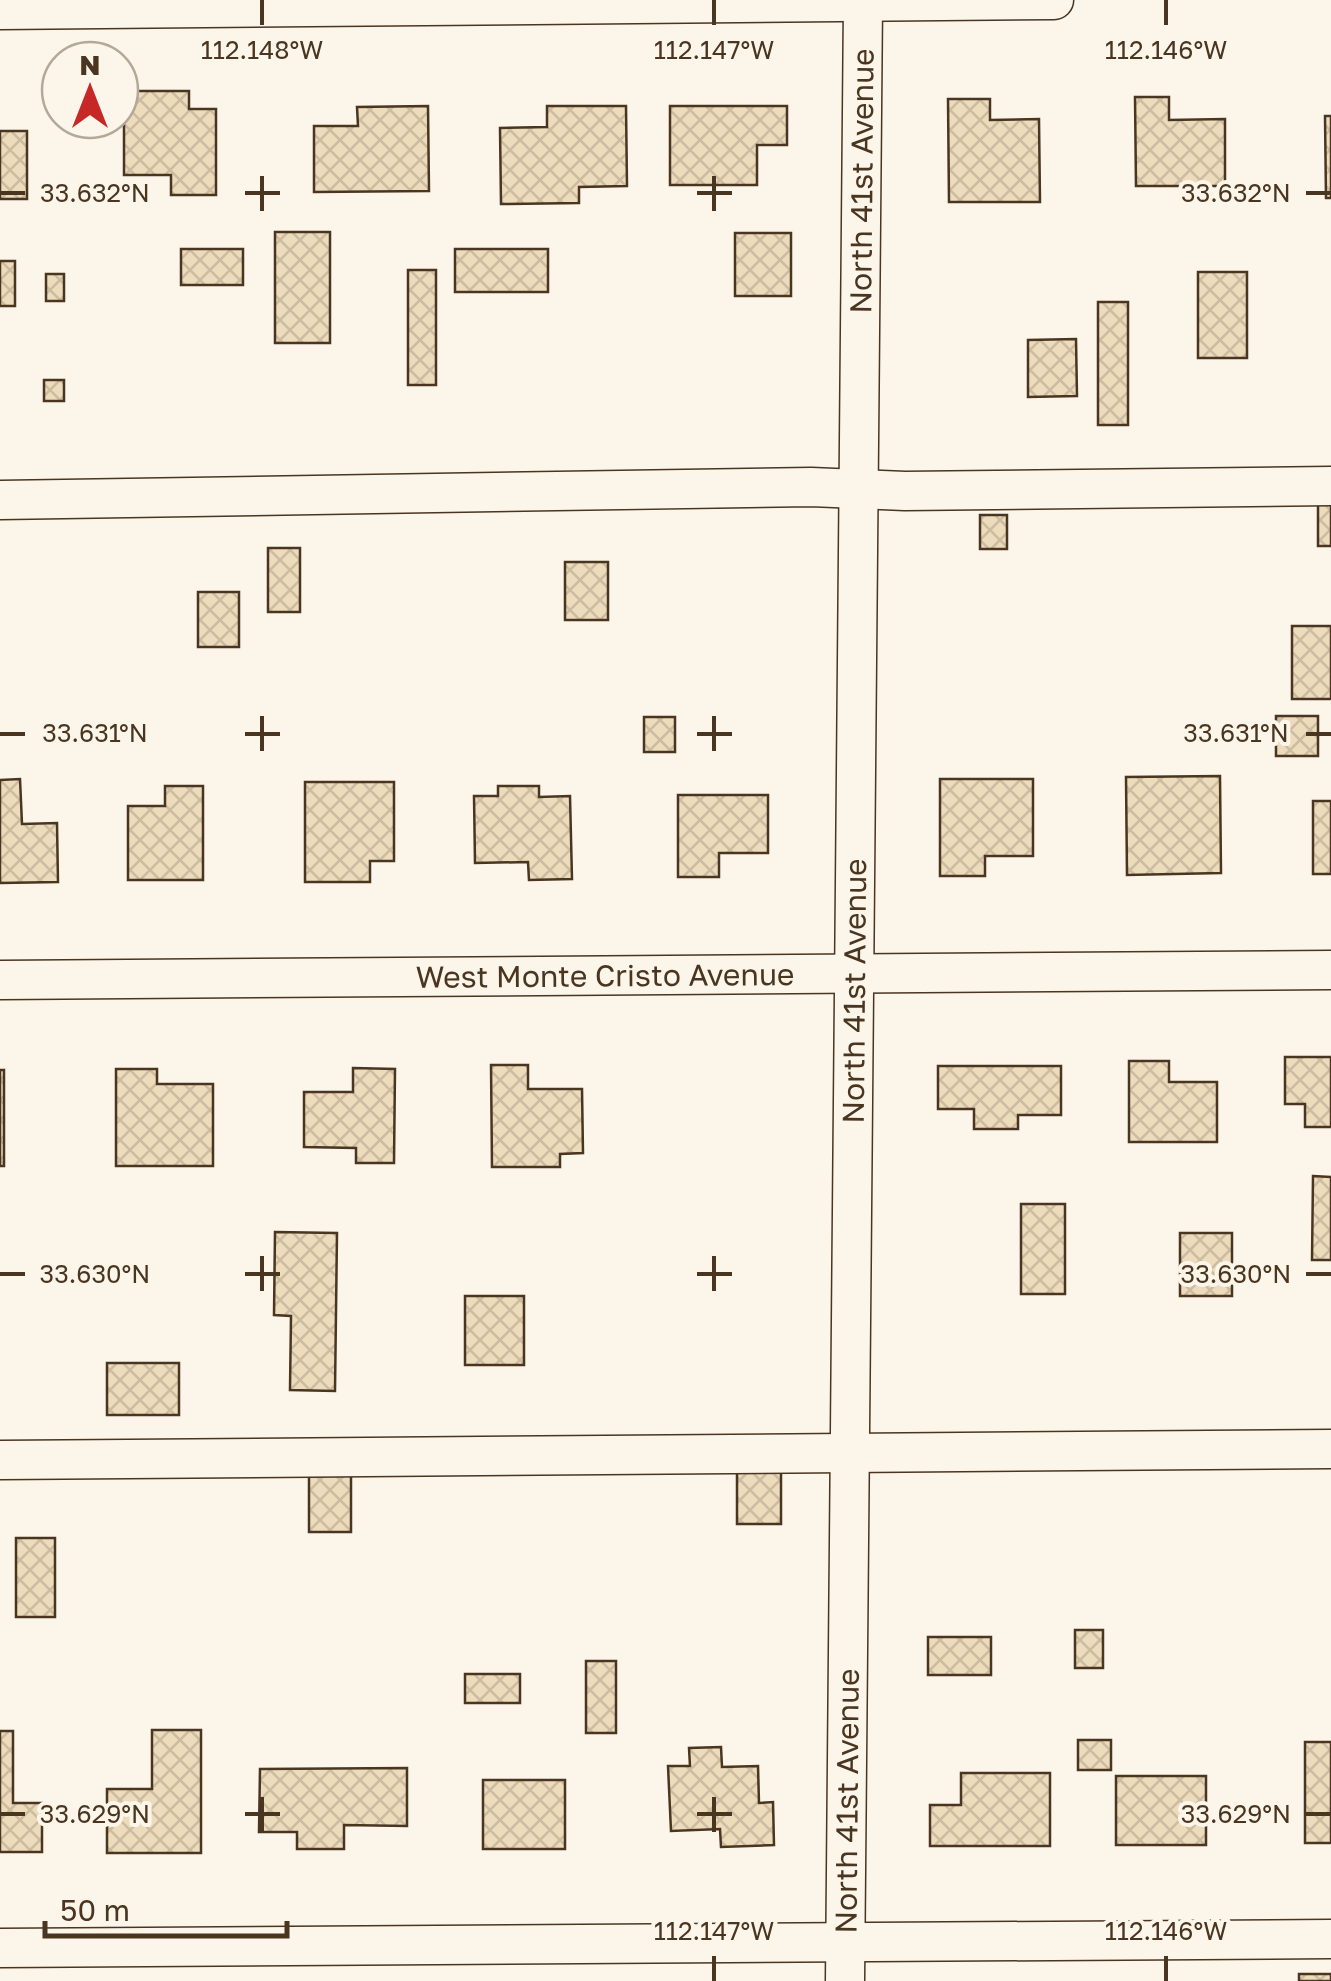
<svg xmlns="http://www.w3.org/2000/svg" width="1331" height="1981" font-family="'Golos Text',sans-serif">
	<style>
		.building { fill: url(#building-cross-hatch); stroke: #4a3520; stroke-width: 2.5 }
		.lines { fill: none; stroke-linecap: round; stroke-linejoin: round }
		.minor-casing { stroke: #4a3520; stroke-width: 41 }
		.minor { stroke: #fbf6e9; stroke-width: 38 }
		.ticks { fill: none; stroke: #4a3520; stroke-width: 4 }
		.labels { text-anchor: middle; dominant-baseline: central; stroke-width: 8; stroke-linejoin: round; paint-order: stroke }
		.street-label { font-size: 30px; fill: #4a3520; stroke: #fbf6e9 }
		.ticks-label { font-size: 25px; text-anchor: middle; fill: #4a3520; stroke: #fbf6e9; stroke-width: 8; stroke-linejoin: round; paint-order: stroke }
	</style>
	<defs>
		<pattern id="building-cross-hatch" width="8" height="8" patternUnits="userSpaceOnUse" patternTransform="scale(2.5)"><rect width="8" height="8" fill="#ecdcbc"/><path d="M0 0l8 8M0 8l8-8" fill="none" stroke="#ccbda1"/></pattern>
	</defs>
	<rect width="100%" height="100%" fill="#fbf6e9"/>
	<path class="building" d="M124,91H189V109H216V195H171V175H124Z
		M1135,97H1169V120L1225,119V186H1136Z
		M948,99H990V120L1039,119L1040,202H949Z
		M428,106L429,191L314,192V126H358L357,107Z
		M547,106H626L627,186L579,187V203L501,204L500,128L547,127Z
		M670,106H787V145H757V185H670Z
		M1325,116H1331V198H1326Z
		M0,131H27V199H0Z
		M275,232H330V343H275Z
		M735,233H791V296H735Z
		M181,249H243V285H181Z
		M455,249H548V292H455Z
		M0,261H15V306H0Z
		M408,270H436V385H408Z
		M1198,272H1247V358H1198Z
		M46,274H64V301H46Z
		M1098,302H1128V425H1098Z
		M1076,339L1077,396L1028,397V340Z
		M44,380H64V401H44Z
		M1318,500H1331V546H1318Z
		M980,515H1007V549H980Z
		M268,548H300V612H268Z
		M565,562H608V620H565Z
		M198,592H239V647H198Z
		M1292,626H1331V699H1292Z
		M1276,716H1318V756H1276Z
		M644,717H675V752H644Z
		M1220,776L1221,873L1127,875L1126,777Z
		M20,779L22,824L57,823L58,882L0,883V780Z
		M940,779H1033V856H985V876H940Z
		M305,782H394V861H370V882H305Z
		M165,786H203V880H128V806H165Z
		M498,786H539V797L570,796L572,879L529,880L528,862L475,863L474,796H498Z
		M678,795H768V853H719V877H678Z
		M1313,801H1331V874H1313Z
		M1285,1057H1331V1127H1305V1104H1285Z
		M1129,1061H1169V1082H1217V1142H1129Z
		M491,1065H528V1089H582L583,1153L560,1154V1167H492Z
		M938,1066H1061V1115H1018V1129H974V1109H938Z
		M353,1068L395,1069L394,1163H356V1148L304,1147V1092H353Z
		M116,1069H157V1084H213V1166H116Z
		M0,1070H4V1166H0Z
		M1313,1176L1331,1177V1260H1312Z
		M1021,1204H1065V1294H1021Z
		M275,1232L337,1233L335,1391L290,1390L291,1316L274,1315Z
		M1180,1233H1232V1296H1180Z
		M465,1296H524V1365H465Z
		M107,1363H179V1415H107Z
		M737,1470H781V1524H737Z
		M309,1473H351V1532H309Z
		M16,1538H55V1617H16Z
		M1075,1630H1103V1668H1075Z
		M928,1637H991V1675H928Z
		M586,1661H616V1733H586Z
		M465,1674H520V1703H465Z
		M152,1730H201V1853H107V1789H152Z
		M0,1731H13V1803H42V1852H0Z
		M1078,1740H1111V1770H1078Z
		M1305,1742H1331V1843H1305Z
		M721,1747L722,1767L758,1766L759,1803L773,1802L774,1845L721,1847L720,1829L671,1831L668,1766H690L689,1748Z
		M407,1768V1826L344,1825V1849H297V1832H259L260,1769Z
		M961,1773H1050V1846H930V1805H961Z
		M1116,1776H1206V1845H1116Z
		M483,1780H565V1849H483Z
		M1299,1974H1331V1981H1299Z"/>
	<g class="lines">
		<defs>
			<g id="minor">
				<path d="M0,10L1054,0"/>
				<path d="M0,500L811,487L905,491L1331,486"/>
				<path id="s1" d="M0,980L1331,970"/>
				<path d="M0,1460L1331,1449"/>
				<path d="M0,1948L1331,1939"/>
				<path id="s2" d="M845,1981L863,2"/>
			</g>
		</defs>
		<use href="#minor" class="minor-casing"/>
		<use href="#minor" class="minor"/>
	</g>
	<path class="ticks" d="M262,0V25M714,0V25M1166,0V25M262,176V211M714,176V211M0,193H25M245,193H280M697,193H732M1306,193H1331M262,716V751M714,716V751M0,734H25M245,734H280M697,734H732M1306,734H1331M262,1256V1291M714,1256V1291M0,1274H25M245,1274H280M697,1274H732M1306,1274H1331M262,1797V1832M714,1797V1832M0,1814H25M245,1814H280M697,1814H732M1306,1814H1331M714,1956V1981M1166,1956V1981"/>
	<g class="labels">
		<g class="street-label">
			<text stroke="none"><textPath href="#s2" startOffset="1800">North 41st Avenue</textPath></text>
			<text stroke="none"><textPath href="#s1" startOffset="605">West Monte Cristo Avenue</textPath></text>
			<text stroke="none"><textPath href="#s2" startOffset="990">North 41st Avenue</textPath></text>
			<text stroke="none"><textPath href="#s2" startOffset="180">North 41st Avenue</textPath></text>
		</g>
	</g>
	<g class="ticks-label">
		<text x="262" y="59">112.148°W</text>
		<text x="714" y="59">112.147°W</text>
		<text x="1166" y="59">112.146°W</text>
		<text x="95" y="202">33.632°N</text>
		<text x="1236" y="202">33.632°N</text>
		<text x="95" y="742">33.631°N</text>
		<text x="1236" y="742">33.631°N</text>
		<text x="95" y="1283">33.630°N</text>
		<text x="1236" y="1283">33.630°N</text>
		<text x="95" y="1823">33.629°N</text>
		<text x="1236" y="1823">33.629°N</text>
		<text x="714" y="1940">112.147°W</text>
		<text x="1166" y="1940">112.146°W</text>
	</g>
	<g transform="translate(90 90)"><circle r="48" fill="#fbf6e9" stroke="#b4a999" stroke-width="2.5"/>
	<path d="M0-8L18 38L0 25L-18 38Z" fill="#c62828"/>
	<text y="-15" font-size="28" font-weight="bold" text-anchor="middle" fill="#4a3520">N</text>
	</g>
	<path d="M45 1921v15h242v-15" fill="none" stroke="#4a3520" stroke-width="5"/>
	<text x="60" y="1921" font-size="30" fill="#4a3520" stroke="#fbf6e9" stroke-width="8" paint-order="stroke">50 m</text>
</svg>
